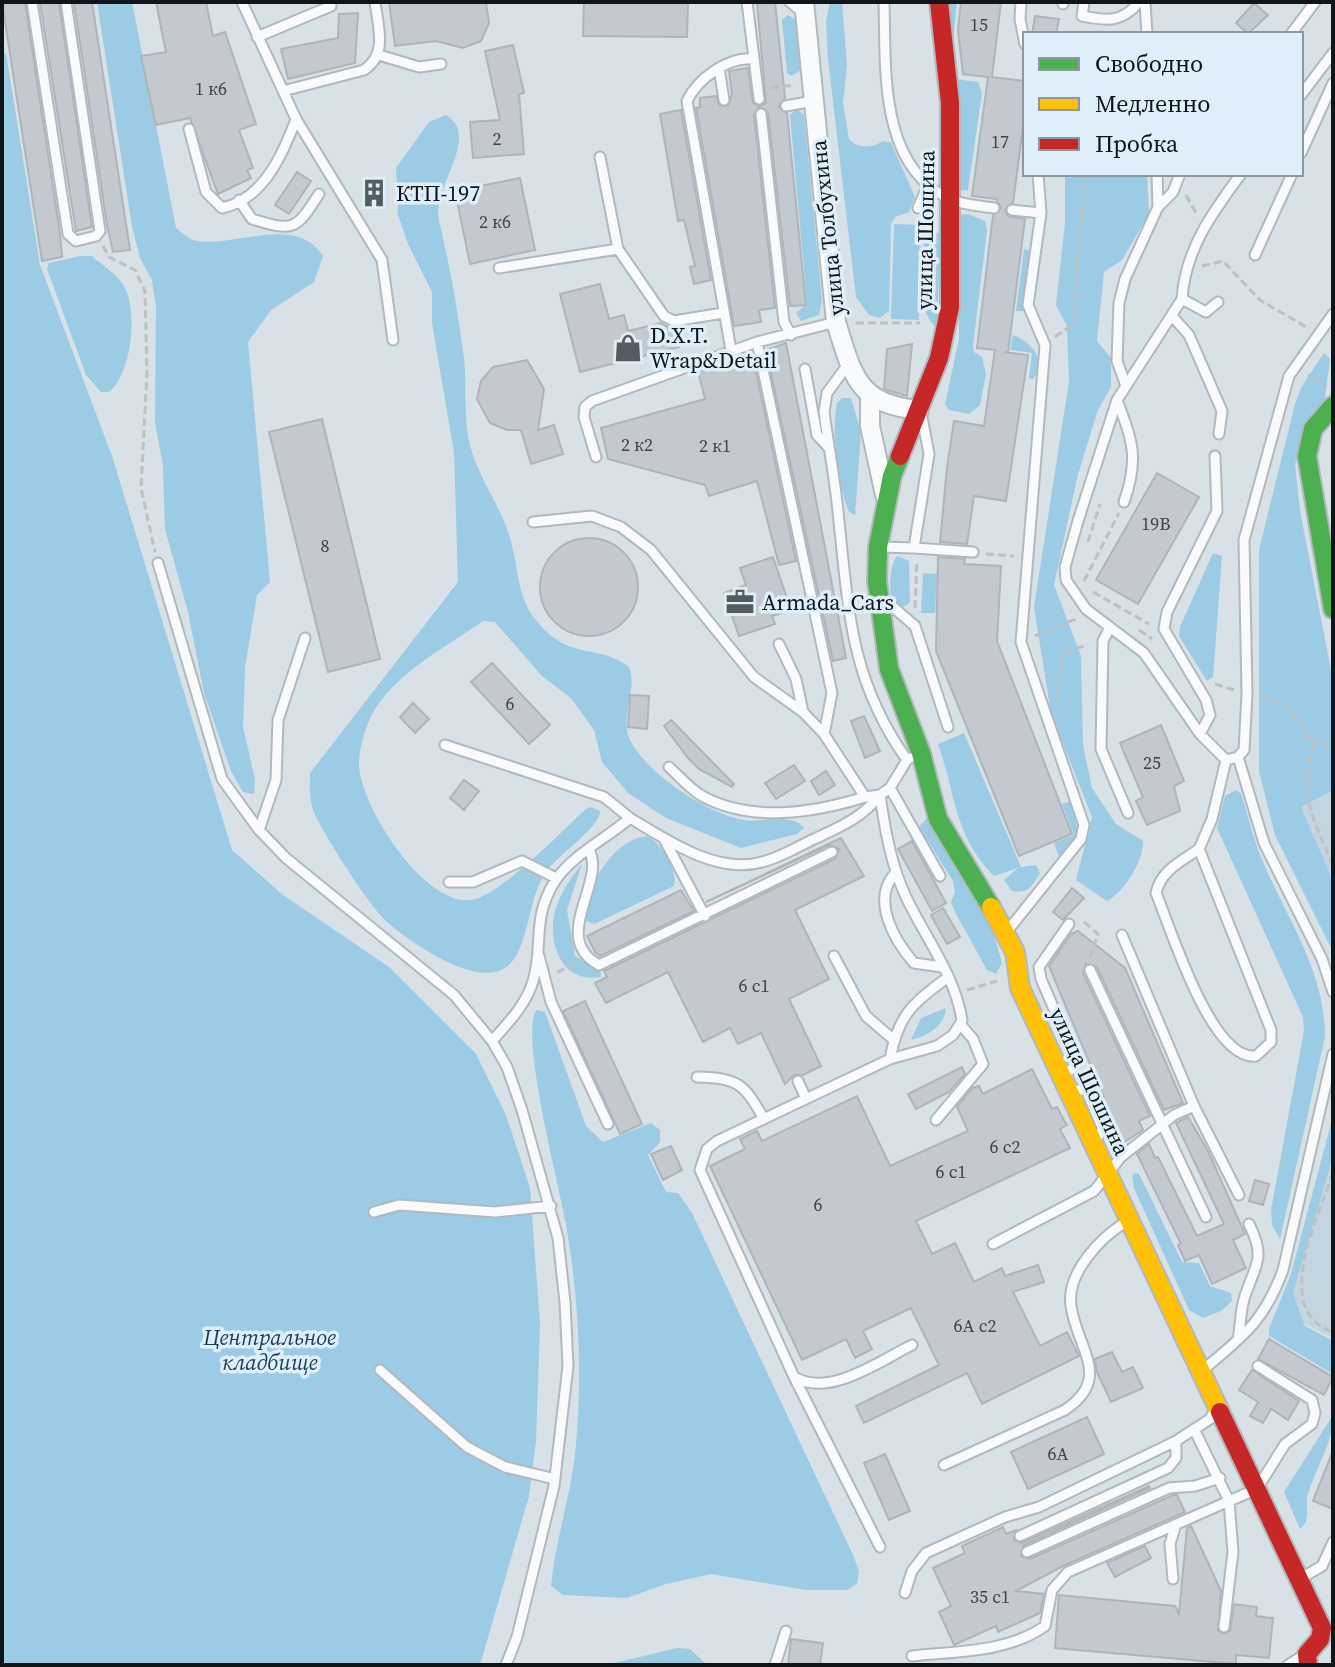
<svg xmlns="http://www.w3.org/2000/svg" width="1335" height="1667" font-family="'Source Serif 4',serif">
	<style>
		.built { fill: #c3d6e0 }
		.green { fill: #9bcbe5 }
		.building { fill: #c3c9ce; stroke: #afb4b9; stroke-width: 2 }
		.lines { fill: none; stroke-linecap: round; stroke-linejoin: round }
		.lane-casing { stroke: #b2b9bd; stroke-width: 13 }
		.street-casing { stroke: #b2b9bd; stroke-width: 22 }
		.fast-casing { stroke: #b2b9bd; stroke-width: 22 }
		.slow-casing { stroke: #b2b9bd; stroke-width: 22 }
		.jam-casing { stroke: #b2b9bd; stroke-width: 22 }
		.path { stroke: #bec1c2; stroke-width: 3; stroke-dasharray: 8 4; stroke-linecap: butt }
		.lane { stroke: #f9fafb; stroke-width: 9 }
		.street { stroke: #f9fafb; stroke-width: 18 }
		.fast { stroke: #4caf50; stroke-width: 18 }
		.slow { stroke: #ffc107; stroke-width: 18 }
		.jam { stroke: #c62828; stroke-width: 18 }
		.labels { text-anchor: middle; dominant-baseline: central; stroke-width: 7; stroke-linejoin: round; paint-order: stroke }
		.number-label { font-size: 18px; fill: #3e4448 }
		.poi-label { font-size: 22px; fill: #0f1518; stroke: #deeff9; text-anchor: start }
		.street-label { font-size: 22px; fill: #0f1518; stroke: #deeff9 }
		.park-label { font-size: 22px; font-style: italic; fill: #193d51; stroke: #deeff9 }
	</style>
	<rect width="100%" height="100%" fill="#d7e1e6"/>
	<path class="built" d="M1333,767V914L1282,788Z
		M1333,1144V1338L1282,1312Z"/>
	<path class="green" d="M97,2H132L176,228C182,233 190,240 197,241C237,247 296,214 323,256L314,282L271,310L248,342L270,582L257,595L245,667L243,727L255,779L254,794L243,792L231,771L204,693L188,612L165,529L163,465L155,423L156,307L152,280L140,258L132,226Z
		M830,2H842L847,65L843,103L849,139C856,149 874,148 883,141L891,143L915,197L909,212L895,217L891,224L889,311L880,318L869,315L856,297L828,59L826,21Z
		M940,2H957L950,69L954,79L978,82L982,93L968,190L955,191Z
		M788,15L795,19L801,70L791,76L787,73L782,20Z
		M6,53L40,265L112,456L232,850L283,895L389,967L476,1054L506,1115L530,1188L540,1324L536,1441L529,1496L480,1665H2V55Z
		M797,109L804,115L822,301L819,315L801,321L796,313L807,304L790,115Z
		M446,115C482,137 431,187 439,221C450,266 458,312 464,358C467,387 463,421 471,449C480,480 501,507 510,538C518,564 517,597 535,619C568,662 598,643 629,667C638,690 619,717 630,740C646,773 709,815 744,820C762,823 792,812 804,828L797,834L741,848L666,818L628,793L602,762L594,730L571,698L542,676L495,622L483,621C444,649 384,678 367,726C363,736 359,752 359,762C358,804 424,906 471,900C500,896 562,831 586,809L591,807L600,811C601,827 556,856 545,873C528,899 529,944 510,964C482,993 411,943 387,922C369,906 322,832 313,810C309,799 310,785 310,773L458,582L454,452L432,323V292L408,244L398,215L396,168L429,122Z
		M1065,174H1147L1149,214L1122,260L1104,272L1097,341L1111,358V387L1098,410L1078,474L1054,585L1081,656L1083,745L1092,788L1116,824L1143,841C1144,860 1124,892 1107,901L1076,880L1092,817L1051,713L1034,607L1069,382L1067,326L1056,305L1065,223Z
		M968,214L985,221L987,230L973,346L974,352L982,357L986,374L980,405L969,414L949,410L945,404L959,339V215Z
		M894,224L921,225L919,320L891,319Z
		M929,232L940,233L937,328C914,309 924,266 924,239Z
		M1024,249L1032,251L1023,311H1016Z
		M80,256H92C102,265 117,274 124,286C138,311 132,374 109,392H101L86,375L47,269L49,263Z
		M1013,335C1031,341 1048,361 1033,379L1029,378L1032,353L1010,350Z
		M1324,353L1330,359L1325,397L1295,464L1300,511L1333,680V790L1301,807L1333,881V952L1275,835L1259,771V550L1295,404L1302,386Z
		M842,398H851L861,432L855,515L849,512C837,482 831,435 837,403Z
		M1213,553L1222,556L1213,677L1207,681L1179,636L1180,627Z
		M897,556L909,561L910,602L904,607L892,601C889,589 889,567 897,556Z
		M923,573L937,574L935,613H921Z
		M964,733L1021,867L1036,865L1040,873C1032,886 1029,894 1012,891L1004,880L1018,868L994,876C953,834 956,794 938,744Z
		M1236,790L1241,794C1247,811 1251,830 1257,847C1281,911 1325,966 1325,1037L1280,1239L1272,1225L1271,1210L1304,1031L1303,1017L1217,828L1225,796Z
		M1071,801L1078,832L1070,847L1059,857L1054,843L1074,835L1062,804Z
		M927,818L993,931L1002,963L996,974L987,970L955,912L951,902L955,892L953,881L919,827Z
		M647,836C662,844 678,869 674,886L594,924L586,921C584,888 612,840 647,836Z
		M582,864L567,910L575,956L600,969L601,977C569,983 552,956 553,926C553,904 568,881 582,864Z
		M946,1008C944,1026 928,1036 911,1040L921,1018Z
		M537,1010L545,1012L586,1126L603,1142L651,1123L660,1130V1142L648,1155L666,1192L678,1193L692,1213L853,1555L859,1571L857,1584L847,1590H806L711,1574L666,1584L627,1598L563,1595L551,1586C555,1542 570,1499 575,1455C583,1378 579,1299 566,1224C560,1189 518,1029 537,1010Z
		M1333,1116V1156L1293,1293L1305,1326L1333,1341V1374L1269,1336V1329L1291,1274Z
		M1135,1173L1139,1174L1182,1262L1199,1263L1210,1286L1231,1293L1232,1301L1221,1311L1203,1318L1189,1310L1134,1188L1132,1176Z
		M1333,1415C1333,1444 1316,1467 1308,1494C1304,1507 1312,1520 1300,1529L1284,1492Z
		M677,1648L690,1649L707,1665H606Z"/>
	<path class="building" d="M2,2H25L60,234L62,257L42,261Z
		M40,2H59L92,227L76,231Z
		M74,2H92L130,250L113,252L107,225Z
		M156,2H206L213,36L225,32L256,124L239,130L253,168L247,170L251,178L218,194L190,118L156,125L141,56L166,52Z
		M389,2H486L489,23L481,41L463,48L436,41L395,46Z
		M584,2H688L687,37L583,36Z
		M757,2H775L785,98L779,107L787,113L806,305L790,306L768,113L759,107L754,115L775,308L759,310L761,322L734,326L696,108L700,107V98L716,96L719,105L728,106L732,94L729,71L748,68L753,103L759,106L766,103Z
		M961,2H1001L992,77L1025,81V112L1013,203L1005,210L1008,216L1025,219L1008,352H1004L1028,355L1006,501L974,496L967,544L940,542L947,468L954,421L984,426L995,350L977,348L993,215L1001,208L996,199L972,196L988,77L963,74L958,30Z
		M1254,3L1268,15L1248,34L1236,23Z
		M358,13L355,63L288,79L281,49L338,38L339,14Z
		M1035,16L1059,19L1056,34H1032Z
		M513,45L524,93L519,94L524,154L473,158L470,122L500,120L485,51Z
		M681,110L711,280L694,284L690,267L695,266L684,220L678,221L660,114Z
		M297,172L311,181L289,214L275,205Z
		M520,178L535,250L470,264L455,191Z
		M600,284L609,319L624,315L628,331L661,323L675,331L679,347L580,372L560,294Z
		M786,343L846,658L833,661L766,350Z
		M912,344L907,396L887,390L884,388L887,349Z
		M752,353L796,561L779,565L757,481L709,496L705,485L608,459L601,428L705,399L698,371Z
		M527,360L544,389L538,430L554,425L563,454L531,464L521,430H507L490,423L477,399L481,381L493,367Z
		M322,419L380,659L328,672L269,432Z
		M1157,473L1199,497L1138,604L1096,580Z
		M540 587a49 49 0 1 1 98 0a49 49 0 1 1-98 0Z
		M773,557L791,610L772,616L775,624L739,636L724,593L746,585L740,568Z
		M938,557L965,559L964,564L1001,566L997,641L1072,834L1019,856L936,651Z
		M492,663L550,725L529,744L471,682Z
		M630,695L649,696L647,729L628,727Z
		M413,703L429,719L415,733L400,717Z
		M864,716L880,751L865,758L851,721Z
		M671,720L734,784L732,787L699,769L688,758L664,726Z
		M1161,725L1184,781L1174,786L1180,811L1147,825L1136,801L1143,797L1120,743Z
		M794,765L805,781L776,799L765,783Z
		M826,771L835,785L819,795L811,781Z
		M464,780L479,791L464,810L450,798Z
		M841,838L864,876L795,910L829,979L789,999L821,1066L803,1075H794L785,1084L761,1033L738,1044L730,1028L703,1042L668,972L606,1003L595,983L607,977L604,971L835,859L839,849L829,845L706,902Z
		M912,841L946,903L932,911L898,849Z
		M1072,888L1084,898L1063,920L1053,912Z
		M681,890L694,911L600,956L595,952L587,936Z
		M943,908L960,937L947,944L931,915Z
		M1078,931L1125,968L1183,1103L1164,1110L1097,967L1086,964L1083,973L1150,1116L1139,1121L1143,1130L1123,1143L1049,966L1071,934Z
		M585,1001L642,1124L620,1134L563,1011Z
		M962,1067L965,1074L949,1092L916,1109L908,1094Z
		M1032,1069L1052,1109L1057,1107L1065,1122L1067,1125L1060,1129L1070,1148L916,1221L932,1254L955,1243L974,1282L1002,1268L1005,1276L1038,1265L1044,1282L1013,1292L1040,1346L1067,1332L1079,1356L982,1404L967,1373L864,1423L856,1406L939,1365L911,1308L863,1331L872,1349L855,1358L846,1339L802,1360L710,1166L745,1149L740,1139L757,1131L762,1141L857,1096L890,1166L968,1131L957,1107L972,1088L979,1086L983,1094Z
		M1188,1117L1208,1151L1245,1234L1233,1240L1246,1268L1212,1284L1199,1255L1185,1261L1178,1245L1181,1244L1137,1154L1149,1144L1155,1158L1158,1157L1197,1236L1224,1224L1176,1123Z
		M671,1146L682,1170L663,1180L651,1154Z
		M1255,1180L1269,1184L1263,1205L1249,1201Z
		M1269,1339L1333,1377L1324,1395L1258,1359Z
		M1112,1352L1122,1372L1133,1367L1143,1388L1111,1402L1097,1372L1095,1359Z
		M1252,1370L1299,1401L1288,1420L1271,1409L1263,1423L1250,1416L1258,1402L1239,1390Z
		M1087,1417L1104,1454L1028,1489L1011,1452Z
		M1332,1453H1333V1509L1313,1501Z
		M885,1454L910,1511L889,1520L864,1463Z
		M1149,1486L1150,1488L1024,1545L1021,1556L1030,1559L1173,1495H1177L1185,1512L1065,1565L1016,1591L1044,1594L1040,1613L998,1632L996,1626L954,1645L939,1612L951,1606L933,1568L965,1553L962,1546L1003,1527L1006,1534L1016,1530L1014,1540L1022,1543Z
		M1191,1526L1221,1591L1218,1631L1224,1634L1230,1631L1234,1604L1257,1607L1256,1616L1273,1618L1269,1658L1236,1655V1664L1055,1648L1059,1595L1175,1606L1179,1614L1187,1528Z
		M1145,1546L1151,1558L1115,1577L1107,1563Z
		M791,1639L823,1643L820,1665H788Z"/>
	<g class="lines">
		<defs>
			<path id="lane" d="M32,2L68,234L76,241L96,236L100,231L66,2
				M242,2L296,119L382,260L393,340
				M747,2L759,99
				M790,2L802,12
				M884,2C886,69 878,168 952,200C965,205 981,206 994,208
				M1021,2L1020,19L1025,44
				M1063,2V4
				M1084,2L1082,16C1107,21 1122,23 1139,2
				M1145,2L1147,34
				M1291,34L1315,2
				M257,37L331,6
				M379,55L419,67L441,64
				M719,68L724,100
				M283,91L364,70C388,54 378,27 375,2
				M1301,95L1333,53
				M786,106L813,101
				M761,114L784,322L791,335
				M189,129L206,192L222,208C263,200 283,154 296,119
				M1301,153L1333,83
				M600,157L618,249L664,316L674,321L723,313
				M239,200L252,219C294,232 296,230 319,194
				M1158,207L1173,192L1180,174
				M918,208L928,185
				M1012,210L1041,213L1038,174
				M1255,255L1292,174
				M499,268L618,249
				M1182,299L1117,400L1078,521L1065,567L1066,580L1086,609L1144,653L1200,734L1226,760
				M1218,302L1206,312L1182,299C1185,250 1212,213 1241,174
				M1172,316L1189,335L1222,411L1219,434
				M757,342L832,693L824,734
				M731,350L687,101C698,78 729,56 754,59
				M849,363L827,393L824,412C829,449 836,485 839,522C849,614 851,681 907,760L910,758
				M805,369L817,435L829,448
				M1126,386L1117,361L1119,303L1125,279L1158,207L1157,174
				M1117,400C1133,442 1139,459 1124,502
				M596,457L584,417L585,407L592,401L757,342L836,322
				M533,522L592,516L621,527L651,550L754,677L803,712L824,734L865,797L880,795
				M882,547L914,548L929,454L922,417
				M914,548L973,552
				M158,563L222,779L259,830L286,858L454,995L492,1041L507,1067L522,1110L558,1238L565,1302L568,1366L554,1486L517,1637L506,1665
				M886,601L915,626L948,727
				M1110,627L1103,641L1101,749L1128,813
				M779,644L796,679L803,712
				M1200,734L1210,715L1206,700L1164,629L1167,612L1217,511L1215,456
				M445,745L604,797L630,818
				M1238,757L1264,843L1322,959L1333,992
				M907,760L890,788L880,795C885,830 891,865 906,897C925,937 956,977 962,1021L953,1035L937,1046L890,1059L717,1141L707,1149L700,1170L794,1377C830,1398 881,1360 912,1345
				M1226,760L1238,757L1244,750L1247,694L1244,540L1289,376L1333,314
				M669,767C679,776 690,789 702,796C752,823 813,813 865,797
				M890,788L940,876
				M259,830L276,780L278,720L305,638
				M664,839L705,916
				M1199,849C1182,861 1161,870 1156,893C1171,929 1211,1061 1256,1056L1271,1042V1030L1199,849L1212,819L1226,760
				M589,850C607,882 549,938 599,965L832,852
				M895,873C871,900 894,940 914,963L942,967
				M449,882H473L522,861L556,878
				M1009,929L1081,839L1084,825L1021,642L1045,345L1028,305L1041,213
				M1122,935L1194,1106L1239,1195
				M539,956L551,1002L608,1124
				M834,956L866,1016L894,1040
				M1090,970L1206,1217
				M492,1041C508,1023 526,1005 533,981C544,944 531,919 555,881C572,855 607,838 630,818C667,840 717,875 762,862C780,858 797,847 814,839C840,827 862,818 880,795
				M890,1059C898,1016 912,1003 947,978
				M1063,1075L1073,1068L1075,1058L1041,979L1039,967L1069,924
				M697,1077C739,1078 744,1084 764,1119
				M798,1081L806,1099
				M1071,1090H1086L1103,1129L1095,1141
				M936,1120L983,1064L973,1039L960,1024
				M374,1212L399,1205L495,1212L551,1206
				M993,1244L1094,1191L1121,1157L1174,1115L1194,1106
				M1238,1339C1241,1325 1240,1310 1245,1296C1256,1263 1266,1258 1249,1224
				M380,1370L467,1447L505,1467L555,1479
				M1203,1370C1243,1336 1264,1322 1283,1270L1333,1054
				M794,1377L880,1547
				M944,1465L1065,1410C1113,1378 1077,1349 1071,1306C1066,1273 1101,1237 1126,1222
				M1020,1536L1168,1468L1176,1458V1441
				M1027,1552L1169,1488L1195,1486L1220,1478
				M1303,1577L1322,1566L1333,1542
				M1173,1579L1170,1544L1176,1524
				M905,1593L912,1571L926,1553L1005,1517L1039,1507L1176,1441L1210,1419L1214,1412
				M1224,1627L1233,1552L1229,1501L1257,1489L1285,1444L1312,1424L1315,1413L1312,1400L1258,1366
				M912,1656C956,1651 1007,1653 1045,1626L1052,1590L1068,1572L1229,1501L1194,1429
				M775,1665L786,1631
				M1288,1665L1304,1655"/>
			<path id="street" d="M804,2L836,322C853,376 857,404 919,410
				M870,396V426L885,495"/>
			<path id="fast" d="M1333,406L1313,429L1307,456L1333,609
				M900,456L892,476L878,547L877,581L889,669L921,753L938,819L991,907"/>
			<path id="slow" d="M991,907L1015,952L1020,988L1220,1412"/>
			<path id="jam" d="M900,456L939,358L950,307V103L939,2
				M1220,1412L1322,1628L1320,1639L1307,1654L1308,1665"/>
		</defs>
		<use href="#lane" class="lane-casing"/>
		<use href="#street" class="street-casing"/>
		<use href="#fast" class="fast-casing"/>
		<use href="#slow" class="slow-casing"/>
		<use href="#jam" class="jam-casing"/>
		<path class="path" d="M771,88L795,85
			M1186,195L1196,213
			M103,246L109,257L135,270L145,291L147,373L141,488L155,552
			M1202,266L1223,261L1260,300L1306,327
			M856,323H920
			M1055,337L1073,324L1074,319L1084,174
			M1308,375L1326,385
			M1088,542L1100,504
			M986,554L1014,556
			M1084,581L1119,513
			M1093,592L1149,624
			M915,608L917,560
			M1139,630L1152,639
			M1035,636L1076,619
			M1215,684L1234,690
			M1261,697L1291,709L1312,743L1315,740L1333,748
			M1056,698L1063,652L1088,645
			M1314,743C1298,797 1313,817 1333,866
			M1084,922L1098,934L1090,958
			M557,972L576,964
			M967,990L997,981
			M1333,1173C1319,1216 1270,1311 1333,1332"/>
		<use href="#lane" class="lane"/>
		<use href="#street" class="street"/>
		<use href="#fast" class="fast"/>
		<use href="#slow" class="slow"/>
		<use href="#jam" class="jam"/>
	</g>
	<defs>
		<symbol id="building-bare" viewBox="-9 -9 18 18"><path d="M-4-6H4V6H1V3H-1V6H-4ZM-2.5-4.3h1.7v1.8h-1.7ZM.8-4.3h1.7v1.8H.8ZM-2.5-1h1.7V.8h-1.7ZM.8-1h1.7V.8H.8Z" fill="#555c60" stroke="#deeff9" stroke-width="2.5" paint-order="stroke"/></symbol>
		<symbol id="shop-bare" viewBox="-9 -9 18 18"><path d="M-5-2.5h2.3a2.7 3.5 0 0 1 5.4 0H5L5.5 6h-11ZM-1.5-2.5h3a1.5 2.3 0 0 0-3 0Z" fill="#555c60" stroke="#deeff9" stroke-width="2.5" paint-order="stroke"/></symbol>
		<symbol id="office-bare" viewBox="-9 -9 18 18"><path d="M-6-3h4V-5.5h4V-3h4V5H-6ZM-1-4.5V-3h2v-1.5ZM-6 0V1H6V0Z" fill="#555c60" stroke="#deeff9" stroke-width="2.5" paint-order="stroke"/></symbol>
	</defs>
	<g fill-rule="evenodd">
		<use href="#building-bare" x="354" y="173" width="40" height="40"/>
		<use href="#shop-bare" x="608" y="328" width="40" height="40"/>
		<use href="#office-bare" x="720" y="582" width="40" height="40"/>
	</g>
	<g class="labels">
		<g class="number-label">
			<text x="979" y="24">15</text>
			<text x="211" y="88">1 к6</text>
			<text x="497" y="138">2</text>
			<text x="1000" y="141">17</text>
			<text x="495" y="221">2 к6</text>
			<text x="637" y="444">2 к2</text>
			<text x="715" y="445">2 к1</text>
			<text x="1156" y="523">19В</text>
			<text x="325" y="545">8</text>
			<text x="510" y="703">6</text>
			<text x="1152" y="762">25</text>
			<text x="754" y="985">6 с1</text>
			<text x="1005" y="1146">6 с2</text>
			<text x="951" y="1171">6 с1</text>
			<text x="818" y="1204">6</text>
			<text x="975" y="1325">6А с2</text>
			<text x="1058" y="1453">6А</text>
			<text x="990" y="1596">35 с1</text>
		</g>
		<g class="poi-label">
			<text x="396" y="193">КТП-197</text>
			<text x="650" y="335">D.X.T.<tspan x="650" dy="25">Wrap&amp;Detail</tspan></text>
			<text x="762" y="602">Armada_Cars</text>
		</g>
		<g class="street-label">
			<text transform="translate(827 228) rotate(-96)">улица Толбухина</text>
			<text transform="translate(925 230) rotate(-89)">улица Шошина</text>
			<text transform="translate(1090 1081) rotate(65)">улица Шошина</text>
		</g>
		<g class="park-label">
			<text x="270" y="1337">Центральное<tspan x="270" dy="25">кладбище</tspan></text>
		</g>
	</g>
	<rect width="1335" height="1667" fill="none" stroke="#0f1518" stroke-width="8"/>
	<rect x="1023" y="32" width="280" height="144" fill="#deeff9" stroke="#8b989f" stroke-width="2"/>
	<rect x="1039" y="58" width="40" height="12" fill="#4caf50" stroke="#8b989f" stroke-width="2"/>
	<text x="1095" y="72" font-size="24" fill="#0f1518">Свободно</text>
	<rect x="1039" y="98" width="40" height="12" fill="#ffc107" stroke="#8b989f" stroke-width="2"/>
	<text x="1095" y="112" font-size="24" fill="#0f1518">Медленно</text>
	<rect x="1039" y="138" width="40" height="12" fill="#c62828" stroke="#8b989f" stroke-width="2"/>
	<text x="1095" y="152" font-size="24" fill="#0f1518">Пробка</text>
</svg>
